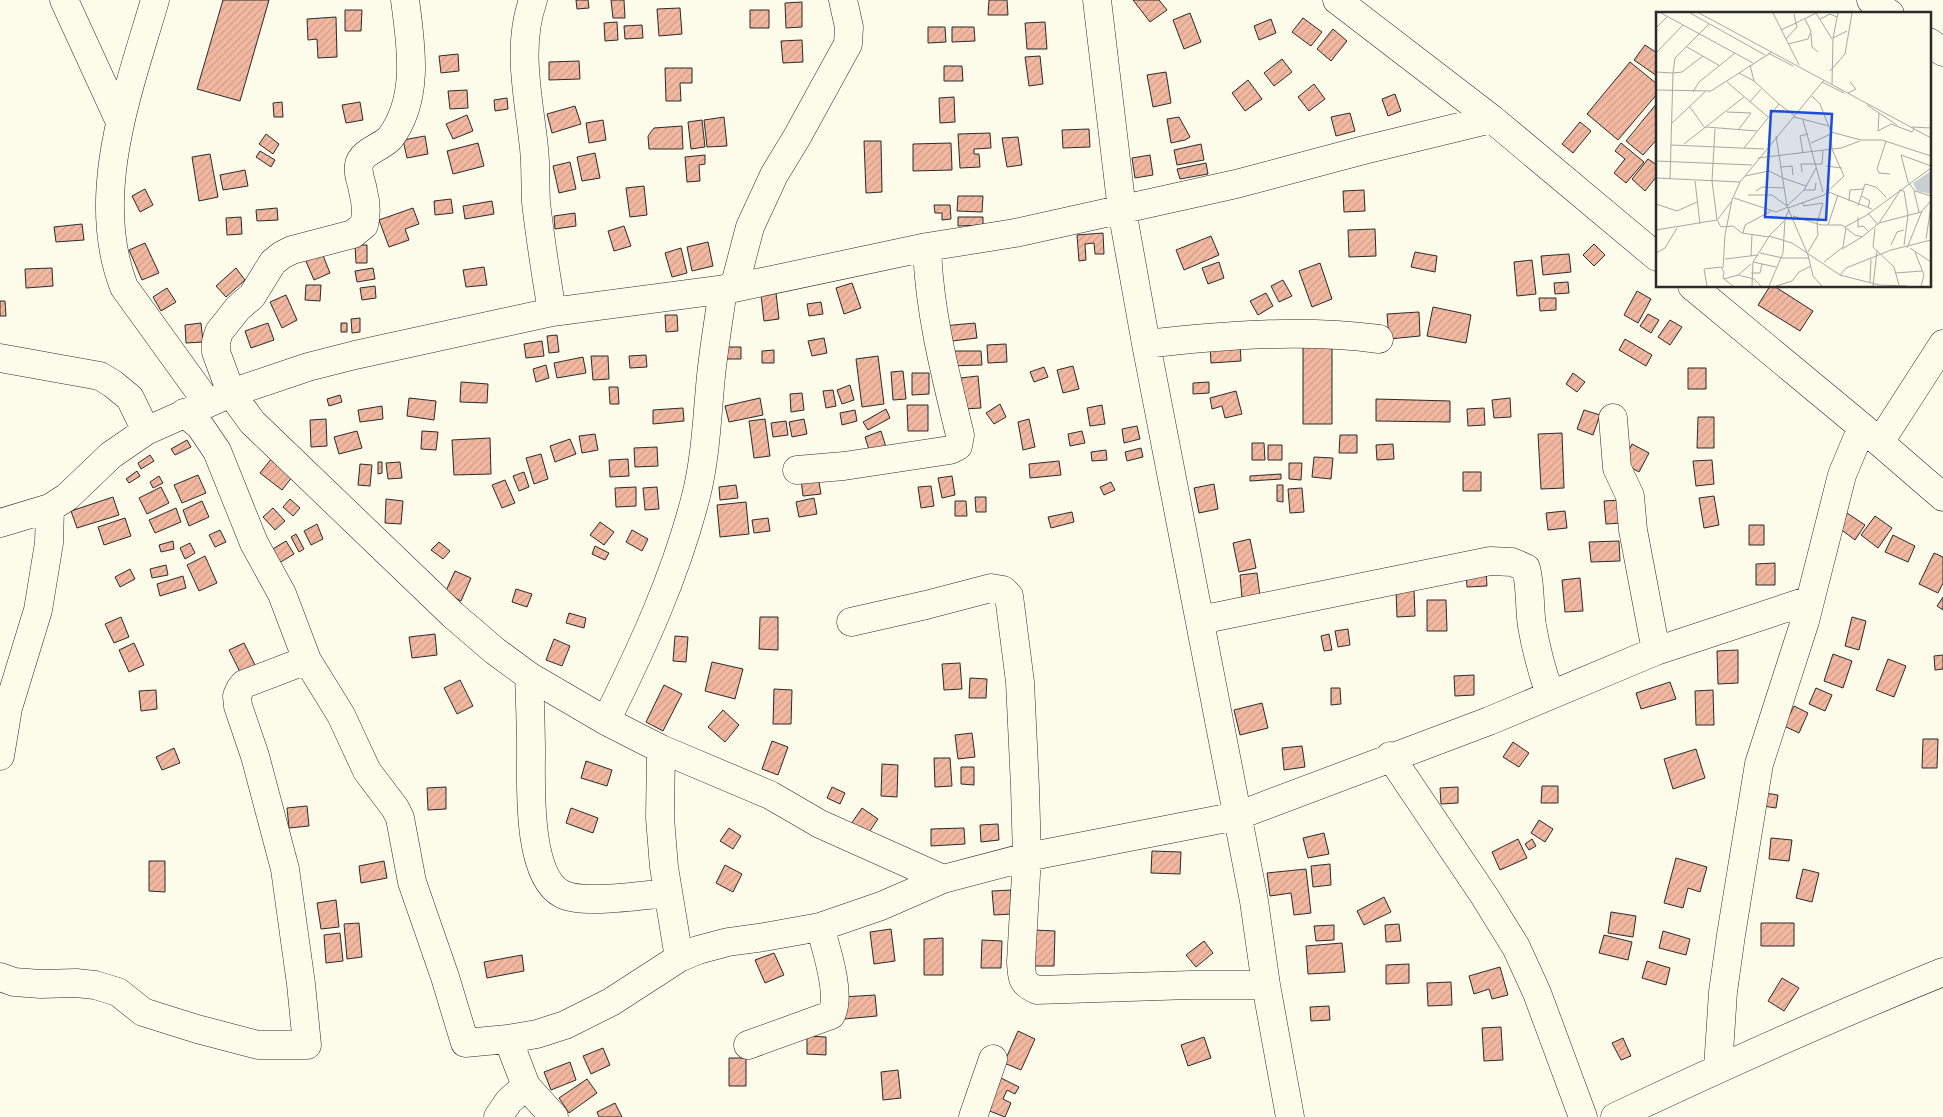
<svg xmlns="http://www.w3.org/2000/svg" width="1943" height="1117" font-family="'Varela Round',sans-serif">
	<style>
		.building { fill: url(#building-hatch); stroke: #2b2b2b }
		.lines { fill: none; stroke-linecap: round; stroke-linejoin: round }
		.minor-casing { stroke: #2b2b2b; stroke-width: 29 }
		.minor { stroke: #fdfbea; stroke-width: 28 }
		.inset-road { fill: none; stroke: #a9a89e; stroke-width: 1 }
		.view { fill: #1d4ed8; fill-opacity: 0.15; stroke: #1d4ed8; stroke-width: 2.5 }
		.inset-edge { fill: none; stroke: #2b2b2b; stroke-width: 2.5 }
	</style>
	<defs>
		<pattern id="building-hatch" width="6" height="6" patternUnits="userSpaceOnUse" patternTransform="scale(1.25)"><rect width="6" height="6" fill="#f2b8a0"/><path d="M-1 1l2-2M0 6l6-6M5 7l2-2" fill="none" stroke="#d09e8a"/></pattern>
	</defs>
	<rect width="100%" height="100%" fill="#fdfbea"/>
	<path class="building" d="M223,0H269L240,101L197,89Z
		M576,0H588L589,8L577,9Z
		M611,0H624L625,18H613Z
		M989,0H1007L1008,15H988Z
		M1133,0H1159L1167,10L1150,22Z
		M802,2V27L786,28L785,3Z
		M680,8L682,34L659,36L657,9Z
		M345,10H362L361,31H345Z
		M750,10H769V28H750Z
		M1190,13L1201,42L1184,49L1173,20Z
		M336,17L337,57L318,58L317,39L308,40L307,19Z
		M1303,18L1322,32L1311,46L1292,32Z
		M1271,19L1276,33L1259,40L1254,26Z
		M617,22L618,40L605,41L604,23Z
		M1045,22L1047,49H1027L1025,23Z
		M642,25L643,38L625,39L624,26Z
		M928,27H945L946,42L928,43Z
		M952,27H974L975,41L952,42Z
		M1333,29L1347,41L1331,61L1317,49Z
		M802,40L803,62L783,63L781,41Z
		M1645,45L1657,53V76L1634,60Z
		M458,54L459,71L441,73L439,56Z
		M1040,56L1043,84L1029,86L1025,57Z
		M1282,59L1292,72L1274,86L1264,73Z
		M579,61L580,79L549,80V62Z
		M1630,62L1657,84V94L1618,140L1587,114Z
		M944,66H962L963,81H944Z
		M665,68H692V83H680L681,101H666Z
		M1166,72L1171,103L1153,107L1147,75Z
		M1248,80L1262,99L1245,111L1232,93Z
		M1314,84L1325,99L1309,111L1298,97Z
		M467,90L468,108L450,109L448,91Z
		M1395,94L1401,111L1388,116L1382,99Z
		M954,97L955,122L940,123L939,98Z
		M507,98L508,109L495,111L494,100Z
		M282,102L283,117H274L273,103Z
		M360,102L363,120L346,123L342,105Z
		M1657,103V139L1643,155L1626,141Z
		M575,106L581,124L552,133L547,114Z
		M1350,113L1355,131L1336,136L1331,117Z
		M467,115L473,131L453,139L446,124Z
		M724,117L727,146L707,147L704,120Z
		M1179,117L1190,137L1185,140L1171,143L1167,119Z
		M603,120L606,140L589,143L586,123Z
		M702,120L705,147L691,149L688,122Z
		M1580,122L1591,131L1573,153L1562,144Z
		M682,126L683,149H649L648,136L654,128Z
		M1089,129L1090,147L1063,148L1062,130Z
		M990,133L991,148L974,149V154H979L980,167L960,168L958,134Z
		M266,134L279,144L273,154L259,144Z
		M425,136L428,154L407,158L403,140Z
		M1018,137L1022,165L1007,167L1002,138Z
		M864,141H881L882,192L866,193Z
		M478,143L484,166L453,174L447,151Z
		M951,143L952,170L913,171V144Z
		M1621,143L1644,162L1626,183L1614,173L1625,159L1615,151Z
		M1201,144L1204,160L1177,165L1174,150Z
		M260,151L275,160L271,167L256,157Z
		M595,153L600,178L582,181L577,157Z
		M210,154L218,197L199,201L192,157Z
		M705,155V164L699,165L700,181L687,182L685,157Z
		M1150,155L1153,175L1135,178L1132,158Z
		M1648,159L1657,165V176L1645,191L1632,179Z
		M570,162L576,189L559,193L553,166Z
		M1206,163L1208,174L1180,179L1177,169Z
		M245,170L248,186L223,190L220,175Z
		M644,186L647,215L630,217L626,188Z
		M145,189L153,205L140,212L132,196Z
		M1364,190L1365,211L1344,212L1343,191Z
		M958,196H983L982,212L957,211Z
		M451,199L453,213L435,215L434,201Z
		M492,201L494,214L465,219L463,206Z
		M934,205H950L951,219L942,220V213H935Z
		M277,208L278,220L257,221L256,210Z
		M413,208L419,224L405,229L409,240L389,247L379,220Z
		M575,213L576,226L555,229L554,216Z
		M241,217L242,234L227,235L226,218Z
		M958,217H983V225L958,226Z
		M82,224L84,240L56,242L54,227Z
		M624,226L631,246L614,251L608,231Z
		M1375,229L1376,256L1349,257L1348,230Z
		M1103,233L1104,254H1095L1094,243L1085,244L1086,260L1079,261L1077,235Z
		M1211,236L1219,255L1184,270L1176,250Z
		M708,242L713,266L692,271L687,247Z
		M145,243L159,273L142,280L129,250Z
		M1594,244L1605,255L1594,266L1583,255Z
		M355,245H367V263H356Z
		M681,248L687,273L672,277L665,253Z
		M1415,252L1437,256L1435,272L1411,267Z
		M322,253L330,273L314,280L305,259Z
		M1569,254L1571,272L1543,275L1541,256Z
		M1532,260L1536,294L1517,296L1514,262Z
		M1219,262L1224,278L1208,284L1202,268Z
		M1320,263L1332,299L1312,307L1299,271Z
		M484,267L487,285L466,287L463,270Z
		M52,268L53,286L26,288L25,269Z
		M236,268L245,280L226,297L216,286Z
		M373,268L375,279L357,282L355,271Z
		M1283,280L1292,296L1279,302L1271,286Z
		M1568,282L1569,293L1555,294L1554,283Z
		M852,283L861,308L844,314L836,288Z
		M306,285H321L320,301L305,300Z
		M375,286L376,298L362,300L360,288Z
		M1770,286H1774L1813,311L1800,331L1758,305Z
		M167,288L176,302L161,311L153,297Z
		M1637,291L1651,299L1638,323L1624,315Z
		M776,293L779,319L764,321L761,295Z
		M1266,293L1273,306L1258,315L1250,301Z
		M286,295L297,320L282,328L270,302Z
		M1539,298H1556V310L1540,311Z
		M0,301H5L6,316H0Z
		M821,302L823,314L809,316L807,304Z
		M1433,307L1471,315L1466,343L1427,336Z
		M1419,312L1420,336L1389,339L1387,314Z
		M1648,314L1659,320L1651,333L1640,326Z
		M665,315H677L678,331L666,332Z
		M360,318V332L352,333L351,319Z
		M1670,320L1682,327L1670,345L1658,337Z
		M201,323L203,342L186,343L185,325Z
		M268,323L274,340L251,348L245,331Z
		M341,323H347V332H341Z
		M975,323L977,338L944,342L943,326Z
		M557,335L559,352L549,353L547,336Z
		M824,338L827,353L812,356L808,341Z
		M1625,339L1652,355L1646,366L1619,350Z
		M542,341L544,356L526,358L524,344Z
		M1240,343L1241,361L1211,363L1210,345Z
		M1006,344L1007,362L988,363L987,345Z
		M1303,346L1332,347V424H1303Z
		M726,347H741V359H725Z
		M774,350V363H762V351Z
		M950,351H981L982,365L950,366Z
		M646,355L647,367L630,368L629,356Z
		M591,356H608L609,379L593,380Z
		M878,356L884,404L862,407L856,359Z
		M583,357L586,373L557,378L554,363Z
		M546,365L549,378L536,382L533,369Z
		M1073,366L1079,389L1063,393L1057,370Z
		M1044,367L1048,377L1034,382L1030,372Z
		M1688,368H1706V389H1688Z
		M903,371L906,399L893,400L891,372Z
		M912,373H929V394L912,395Z
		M1573,373L1585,382L1577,392L1566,384Z
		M978,376L981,408L964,409L960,378Z
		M461,382L488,384L487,403L460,402Z
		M1209,382V393L1193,394V383Z
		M850,385L854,400L842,404L837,390Z
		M609,387H618L619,404H610Z
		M833,390L836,406L826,408L823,391Z
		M1236,391L1242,414L1225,418L1222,406L1212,409L1210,398Z
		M802,393L804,410L791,412L790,394Z
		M340,395L342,402L329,406L327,399Z
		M409,398L436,401L434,420L407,416Z
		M760,398L763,415L729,422L725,406Z
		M1510,398L1511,417L1494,418L1492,400Z
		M1376,399L1450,401V422L1376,421Z
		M1000,404L1006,417L994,424L986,413Z
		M907,405H928V431H908Z
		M1102,405L1105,424L1090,426L1087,408Z
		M382,406L383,419L360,422L358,410Z
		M683,408L684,421L653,424V410Z
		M1484,408L1485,425L1468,426L1467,409Z
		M886,409L890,418L868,430L863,422Z
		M855,410L857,421L842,425L840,413Z
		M1584,410L1600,415L1593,435L1577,429Z
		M1698,417H1714V448H1697Z
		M326,419L327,446L311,447L310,420Z
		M765,419L770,456L754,458L749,421Z
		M804,419L807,434L792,437L789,422Z
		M1029,419L1035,447L1023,450L1018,422Z
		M786,421L788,435L773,437L771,423Z
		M1137,426L1140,439L1124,443L1122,429Z
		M357,431L362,448L339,454L334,437Z
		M422,431L438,432L436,450L421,449Z
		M881,431L886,447L870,453L865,437Z
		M1082,431L1085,443L1070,446L1068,434Z
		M1562,433L1564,488L1541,489L1538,434Z
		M595,434L598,450L582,453L579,436Z
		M1340,435H1357V453H1339Z
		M490,438L491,474L454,475L452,440Z
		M570,439L576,454L555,462L550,446Z
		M187,440L191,447L175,455L171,449Z
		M1252,443H1264L1265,460H1252Z
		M1393,444L1394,459L1377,460L1376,445Z
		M1632,444L1649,453L1639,472L1623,463Z
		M1268,445H1282V460H1268Z
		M657,447L658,466L635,467L634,448Z
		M1141,448L1143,457L1127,461L1125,452Z
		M1106,450L1107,460L1092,461L1091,452Z
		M541,454L548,479L534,484L526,458Z
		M150,455L154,461L141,469L138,463Z
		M1314,457L1333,458L1331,479L1312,477Z
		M272,458L293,476L282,490L260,473Z
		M628,459L629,476L610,477L609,460Z
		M1712,460L1714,484L1696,486L1693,461Z
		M1059,461L1061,475L1030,478L1029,464Z
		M378,462H382V473L378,474Z
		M400,462L402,478L388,479L386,463Z
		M1289,463H1302L1301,480L1289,479Z
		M360,464L372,465L370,486L358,485Z
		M137,471L140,476L129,483L126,479Z
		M524,472L529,487L519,491L513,476Z
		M1463,472H1481V491H1463Z
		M1281,474V479L1250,481V476Z
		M198,475L206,493L182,503L174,485Z
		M159,476L163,483L153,488L150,482Z
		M818,476L821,494L803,496L801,479Z
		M952,476L955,495L942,498L938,478Z
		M505,480L515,503L502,508L492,485Z
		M1111,482L1115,490L1104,495L1100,487Z
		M1214,484L1218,509L1199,513L1194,488Z
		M736,485L738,498L720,500L719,487Z
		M1277,485H1283V502L1277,501Z
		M931,486L934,506L921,508L918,487Z
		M161,487L169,503L147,514L139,498Z
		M636,487V506L616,507L615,488Z
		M657,487L659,509L645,510L643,488Z
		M1302,488L1304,512L1290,513L1288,489Z
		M1714,496L1719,525L1704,528L1699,498Z
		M113,497L119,515L77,528L71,511Z
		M975,497H986V512H976Z
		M814,498L817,514L799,517L796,502Z
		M290,499L300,508L293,516L283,507Z
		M386,499L403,501L401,524L385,523Z
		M1620,500L1622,523L1606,524L1604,501Z
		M202,501L209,517L189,526L183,510Z
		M955,501H966L967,516H955Z
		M746,502L749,534L720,537L717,505Z
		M176,508L181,522L155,533L149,520Z
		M273,508L285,521L275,530L263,517Z
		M1565,511L1567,528L1548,530L1546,513Z
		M1844,511L1865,525L1855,540L1835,525Z
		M1072,512L1074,522L1051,528L1048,517Z
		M1875,516L1892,528L1878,548L1861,535Z
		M125,518L131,536L104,545L98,527Z
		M768,518L770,531L754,533L752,520Z
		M600,522L614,532L604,545L590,535Z
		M317,524L323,539L311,545L304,531Z
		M1749,525H1764V545H1749Z
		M220,530L226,542L215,547L209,535Z
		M632,530L648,539L642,551L626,542Z
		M296,534L304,549L299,552L291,537Z
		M1893,535L1915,546L1908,562L1885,552Z
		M1250,539L1256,568L1239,572L1233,543Z
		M173,541L174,549L161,552L159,545Z
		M286,541L294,554L279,563L271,550Z
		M1619,541L1620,561L1591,562L1589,542Z
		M439,542L450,551L443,559L431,550Z
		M190,543L195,553L185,559L180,548Z
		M595,546L609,553L605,560L592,554Z
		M1934,553L1943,557V583L1938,593L1919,584Z
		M205,556L217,583L199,591L187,565Z
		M1775,563V585H1756V564Z
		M166,565L168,575L152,578L150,569Z
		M130,569L135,579L120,587L115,577Z
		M1486,570L1487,586L1467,587L1466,571Z
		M455,571L471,578L461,601L445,593Z
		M1257,573L1260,596L1242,598L1240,575Z
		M183,576L186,588L160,596L157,584Z
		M1580,578L1583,611L1565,612L1562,580Z
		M516,589L532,594L527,607L512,602Z
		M1414,589L1415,616L1397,617L1396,590Z
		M1943,597V610L1937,606Z
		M1427,600H1446L1447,631H1427Z
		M569,613L586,618L584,628L566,623Z
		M121,617L129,637L114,643L105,624Z
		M760,617H778V650L759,649Z
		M1852,617L1866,621L1859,650L1845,646Z
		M1348,629L1350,645L1338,647L1335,631Z
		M435,634L437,655L412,658L409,637Z
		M1329,634L1332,650L1324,651L1321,636Z
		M675,636L688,637L686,662L673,661Z
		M554,639L570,646L562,666L546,660Z
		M134,643L144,665L129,672L119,650Z
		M244,643L255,665L240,672L229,650Z
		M1738,650V683L1718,684L1717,651Z
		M1833,654L1852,661L1843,688L1824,681Z
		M1943,655V669L1935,670L1934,656Z
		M1888,659L1906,666L1894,697L1876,690Z
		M712,662L743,669L735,699L705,691Z
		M960,663L962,689L944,690L942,664Z
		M1474,675V695L1455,696L1454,676Z
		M970,678L987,679L986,698H969Z
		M460,680L473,706L457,714L444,688Z
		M1670,682L1676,699L1641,709L1636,693Z
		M664,685L682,694L663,731L646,722Z
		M1331,688H1340L1341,704L1331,705Z
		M1816,688L1832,695L1825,711L1809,704Z
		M774,689L792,690L791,724H773Z
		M156,690L157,709L141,711L139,691Z
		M1713,690L1714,725H1696L1695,691Z
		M1262,703L1268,728L1240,735L1234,710Z
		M1794,706L1808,713L1799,733L1784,726Z
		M723,710L739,725L725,742L708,727Z
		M972,733L975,757L958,759L955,735Z
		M1923,739H1938L1937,768H1922Z
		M772,741L788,747L778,775L762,769Z
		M1513,742L1529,753L1519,767L1503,757Z
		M1302,746L1305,767L1284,770L1282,748Z
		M174,748L180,763L162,770L156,757Z
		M1696,749L1705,778L1673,789L1664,759Z
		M934,758H950L952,786L935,787Z
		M586,761L612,770L607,786L581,778Z
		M882,764L898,765L897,797L881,796Z
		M961,767H974V785L961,784Z
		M1542,786H1558V803H1541Z
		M446,787V809L428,810L427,788Z
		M832,787L845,793L840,804L827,798Z
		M1458,787V803L1441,804L1440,788Z
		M1765,793L1778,795L1776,808L1763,806Z
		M307,806L309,826L289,828L287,808Z
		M571,808L598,818L593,833L566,823Z
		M862,808L878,819L865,838L849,827Z
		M1539,820L1553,829L1545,842L1531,833Z
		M998,824L999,840L981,842L980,825Z
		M729,828L741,836L733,849L720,841Z
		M964,828L965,844L931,846V829Z
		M1324,833L1329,854L1308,858L1303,838Z
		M1771,838L1792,840L1789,861L1769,859Z
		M1518,839L1527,858L1500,870L1492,852Z
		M1532,839L1536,846L1529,850L1525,844Z
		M1152,851L1181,852L1180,874L1151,873Z
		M1676,858L1707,867L1700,892L1688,888L1683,908L1664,903Z
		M149,861H165V892L149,891Z
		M384,861L387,878L361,883L359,866Z
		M1330,864L1331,885L1313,887L1311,866Z
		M725,865L742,874L733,892L716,883Z
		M1306,869L1311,913L1294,915L1291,893L1270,896L1267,873Z
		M1803,869L1819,873L1812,902L1796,898Z
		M1011,890L1012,914L994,915L992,891Z
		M1384,897L1391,912L1364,925L1357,911Z
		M336,900L339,927L321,929L317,903Z
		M1611,912L1636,916L1633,937L1608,933Z
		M359,923L362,957L347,959L344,924Z
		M1761,923H1794V946H1761Z
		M1399,924L1401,941L1386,942L1385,925Z
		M1334,925V940L1316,941L1314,926Z
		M891,929L895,961L874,964L870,932Z
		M1034,930L1055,931L1054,966H1033Z
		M1663,931L1690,939L1686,955L1659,948Z
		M340,933L343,961L326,963L324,935Z
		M1604,935L1632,942L1628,960L1599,953Z
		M943,938V975H924V939Z
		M982,940L1002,941L1001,968H981Z
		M1204,941L1213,953L1196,967L1186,955Z
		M1342,943L1345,972L1308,974L1306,946Z
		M774,953L784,975L765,983L755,960Z
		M522,955L524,971L487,978L484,962Z
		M1647,961L1670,968L1666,985L1642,978Z
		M1409,964V983L1386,984V965Z
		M1500,967L1508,995L1492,999L1489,989L1474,994L1469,976Z
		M1782,978L1799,988L1784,1011L1768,1001Z
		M1451,982L1452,1005L1428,1006L1427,983Z
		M875,995L877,1016L844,1019L842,997Z
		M1329,1006L1330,1020L1311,1021L1310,1007Z
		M1501,1027L1503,1060L1484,1061L1482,1028Z
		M1018,1031L1035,1039L1021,1070L1004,1063Z
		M807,1036L826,1037V1055L807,1054Z
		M1204,1037L1211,1058L1188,1066L1181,1045Z
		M1623,1038L1631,1056L1621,1060L1612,1043Z
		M603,1048L610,1065L591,1074L583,1056Z
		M729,1058H746V1086H729Z
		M570,1062L576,1080L551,1090L544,1072Z
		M898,1070L901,1098L883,1100L881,1072Z
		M1001,1078L1019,1087L1015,1094L1007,1090L1003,1099L1011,1103L1005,1117L987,1110Z
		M587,1079L597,1093L569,1113L559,1098Z
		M615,1103L622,1117H599L597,1112Z"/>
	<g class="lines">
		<defs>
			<path id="minor" d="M64,0L120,122
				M155,0C129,89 88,195 124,287L207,402
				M405,0C411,45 420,99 390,138C382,147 361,152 359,165C357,174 362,182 363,191C366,202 367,213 364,225L353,234L292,250L282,255L273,262L252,296L238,308L219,332L216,342V352L231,393L252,422L453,615L495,651L529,676L606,721L661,749L770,795L820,824L943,879
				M533,0C516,48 529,99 534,148C536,166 535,184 536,202C540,239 546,275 552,312
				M1097,0L1122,210L1146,344L1254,901L1266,985L1290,1117
				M1337,0L1492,119L1657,257
				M1871,0L1890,14
				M1929,42L1943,52
				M1692,286L1862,427L1943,497
				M734,288L750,227L774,175L797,137L848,44L849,27L843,0
				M1146,344C1224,335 1301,329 1379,339
				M0,358L100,376L113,384L130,398L146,431
				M184,413L200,426L217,451L254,543L282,594L307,660L341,715L367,771L395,808L400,818L412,882L445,977L465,1043L508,1039L537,1034L565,1025L611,1002L679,958L698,950L728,942L764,937L820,927L881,906L943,879L1027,857L1237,816L1489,721L1656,651L1810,600
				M1613,418L1617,468L1630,496L1633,530L1656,651
				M1880,442L1943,344
				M797,470L844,466L950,450L958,446L960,435C945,373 929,311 927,247
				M0,523L50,508L67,497L111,455L146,431L231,393L308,367L355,355L552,312L734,288L927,247L1015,233L1236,184L1364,150L1492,119
				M1200,620L1490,561L1512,562L1526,568C1531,587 1529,606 1532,626C1536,649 1542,672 1550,694
				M851,622L926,605L991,588L1003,590L1009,596L1020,682L1025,787L1027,857L1021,962C1022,978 1021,983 1037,990L1191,985H1266
				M529,676C530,702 531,727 531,753C531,786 527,876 562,894C583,905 643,895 668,893
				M606,721C642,648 676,575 696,496C706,456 707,416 711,376C714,347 719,318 723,289
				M661,749L660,818L664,867L679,958
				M0,756L8,708L38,610L49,543L50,508
				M1390,756L1485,897L1516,947L1537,993L1583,1117
				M0,977L14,982L41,984L76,983L95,985L118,992L143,1012L197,1029L258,1045H307L301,984L285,869L255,756L238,706L237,696L240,689L244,684L307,660
				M508,1039L526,1086L554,1117
				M748,1045L831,1015C842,996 826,948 820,927
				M1718,1068L1723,992L1731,935L1759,764L1805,621L1842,475L1862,427
				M498,1117L509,1101L526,1086
				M973,1117L993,1059
				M1615,1117C1723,1066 1832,1017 1943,972"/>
		</defs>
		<use href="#minor" class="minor-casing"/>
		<use href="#minor" class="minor"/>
	</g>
	<g transform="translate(1656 12)">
		<rect width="275" height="275" fill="#fdfbea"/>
		<path d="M275,159V182L261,179L257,171Z" fill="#c7d0d0"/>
		<path class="inset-road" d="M5,1L97,51M34,1L109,43M43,1L275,126M117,1L143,53M160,1L176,27M164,7L174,2L181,5M0,16L11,5M125,18L140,11L138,2M155,21L156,35L162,40M177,26L191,19M130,27L141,15L140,11L160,1M132,32L152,27L155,19L149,7M31,35L64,54M0,41L27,13M112,41L137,54M47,44L26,60L17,61L19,46L53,12M174,59L189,42L196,1M0,60L17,61L14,167M83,61L98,69M71,70L112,105M166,70L188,81M176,73L177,26L182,1M0,78L55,79L116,40M37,80L43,70L79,41M192,81L200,77L194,70M156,84L164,92L175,120L205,128H226L275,144M94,90L105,77M123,92L139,104M211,93L241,113M34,95L49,116M71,100L95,101L83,117M223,101L222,119L235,112L256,120L258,117M138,105L173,114M147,108L167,180M16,111L49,80M50,115L101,119M256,115L275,116M59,117L56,169L61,208M120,124L131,194L152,243L157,264L166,274M230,129L221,157L223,161L234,162M155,131L175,122M28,132L88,85M15,133L108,137M88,136L123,92L98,69L94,53M147,141L144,124L152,122M102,146L185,136L204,129M0,149L96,153M170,154L186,156M275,154L245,143L252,170L259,179L275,184M125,155L136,154L137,163M146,160L145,152H166L167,139M89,164L113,159L127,166M0,166L84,170L168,68M127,166L150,174M39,169L44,212M148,178H159L160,171M243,178L248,179L252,203L248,233M100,179L106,175L128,176M170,179L216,197M258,179L263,200M92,183H116L131,194M206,184L214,189L212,195M78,186L120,200L132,195M193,189L194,178L208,177M146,190L148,194L167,191L161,211L162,223L152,240M0,192L21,199L41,190M131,194L148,178L160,156M202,194L209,172L220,175L230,185M132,196L168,183L188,164L176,137L175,121M212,201L222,213M137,204L165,213H186L199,223L206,225L223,211L265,200L275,189M202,205V215L207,214L213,220M62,207L75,190M223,211L244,179M172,213L182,183M189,215L211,203L275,156M219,216L217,235L238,255L243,273M0,218L61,208L65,215L77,214L86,221L113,225M87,221L89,213L115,199M113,224L136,231L184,263L223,273L251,274M270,227L275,194M235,233L241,220L248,218M251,236L266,199M254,236L275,250M186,237L206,225M259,240L268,263L265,274M0,241L9,236L21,216M104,241L127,246H153M95,244L96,222M69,247L102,243M97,250L114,223L128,209M168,250L187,235L190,216M67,256L69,223L76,188L84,170M95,261H104L106,252M239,261L266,259M82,263L95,252M184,263L190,256L235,238L275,228M68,267L82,263L98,267L105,274M214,270L215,247M51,274L48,257L65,255L68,260L67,266L77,274M96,274L97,250L120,255M113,274L127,241L129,207L133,198M120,274L136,269L143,260L155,254M217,274L221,239"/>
		<path class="view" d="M115,99L176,102L170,208L109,205Z"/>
		<rect width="275" height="275" class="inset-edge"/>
	</g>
</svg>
